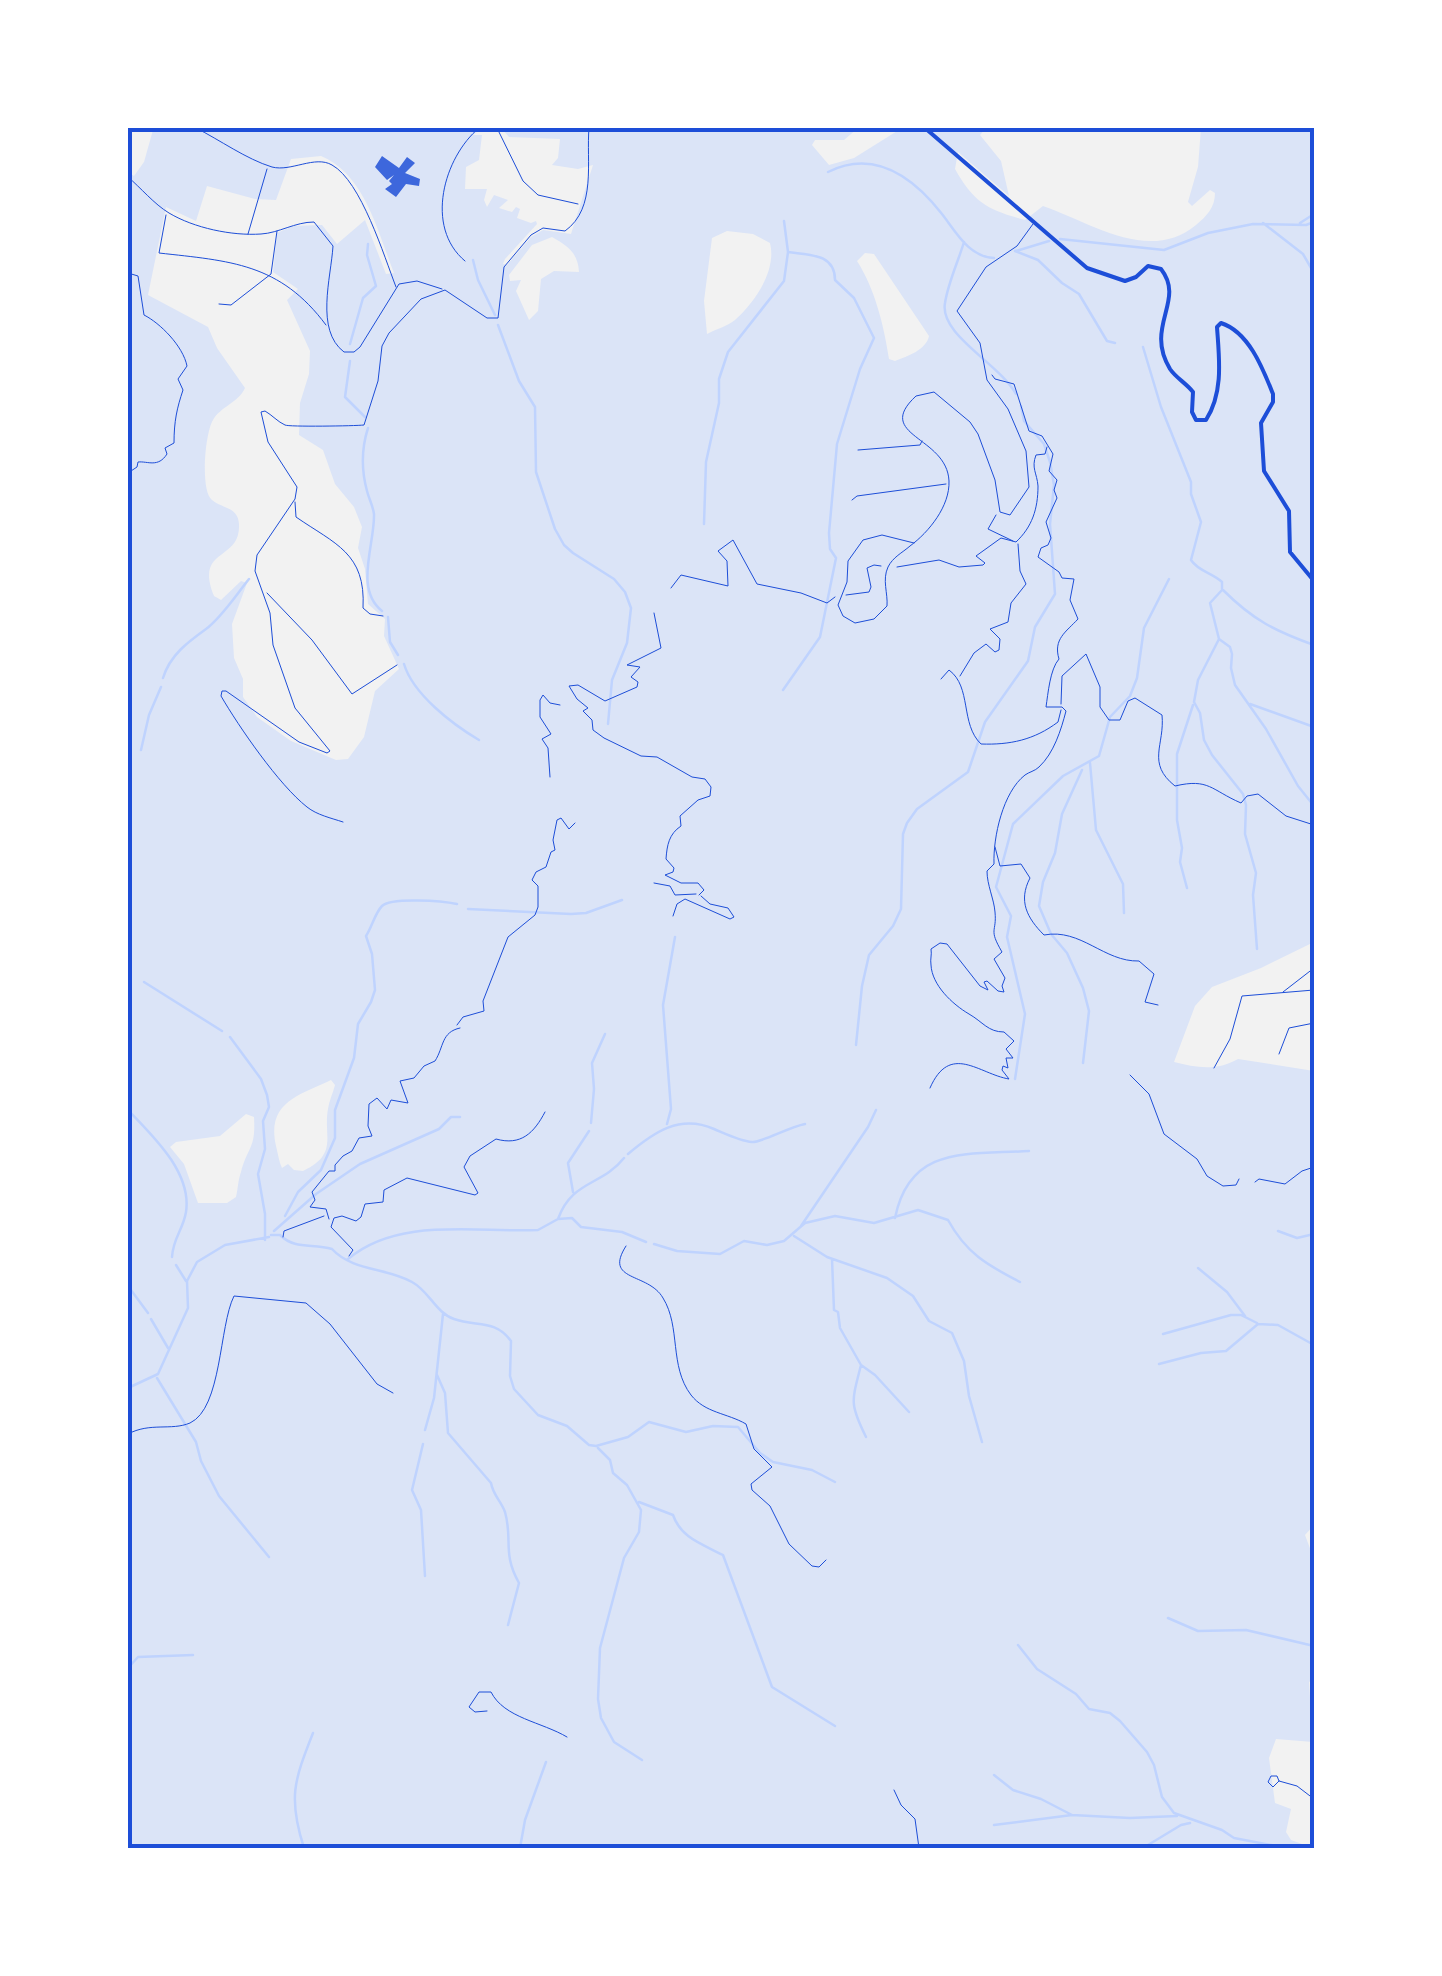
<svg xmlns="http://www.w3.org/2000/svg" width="1442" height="1976" font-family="'Titillium Web',sans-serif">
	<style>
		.green { fill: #dbe4f7; fill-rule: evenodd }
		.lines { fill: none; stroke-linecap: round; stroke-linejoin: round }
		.stream { stroke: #bfd3fe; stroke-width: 2.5 }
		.building { fill: #3d67dc }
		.path { stroke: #1d4ed8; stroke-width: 1 }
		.minor { stroke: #1d4ed8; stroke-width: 1 }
		.secondary { stroke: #1d4ed8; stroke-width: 4 }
		.neatline { fill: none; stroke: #1d4ed8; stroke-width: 4 }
	</style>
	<rect width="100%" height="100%" fill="#f2f2f2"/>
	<path class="green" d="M150,128H482L473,135H482L479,160L466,167L465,189H487L484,200L487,207L494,195L508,200L499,208L512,212L516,207L520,209L517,218L531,223L536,221L537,224L505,259L503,264L507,265L531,237L543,230L571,234L593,165L578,169L552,165L558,158L560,139L509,137L501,128H858L844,140H815L812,145L829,165L854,158L902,128H986L980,135L1001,161L1009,196L958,152L955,169C974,203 988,210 1025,220L1043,206C1090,222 1149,264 1196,225C1207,216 1215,207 1215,193L1210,190L1192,206L1188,202L1198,167L1201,128H1314V945L1312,943L1261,968L1212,987L1195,1006L1174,1062C1197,1068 1217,1071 1238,1059L1314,1071V1525L1305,1535L1314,1559V1679L1309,1682L1313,1742L1276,1739L1269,1758L1275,1803L1291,1809L1286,1832L1291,1840L1313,1848H128V172L134,176L144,162L153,130ZM321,156C365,174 378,233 394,273L386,274L365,220L337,244L322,225L293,226L277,233L273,272L298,289L287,300L310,351L309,374L300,403L299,435L323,450L335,484L354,507L362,527L358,548L365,569L368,604L385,619L384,636L399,669L375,691L364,737L348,759L336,760L291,741L257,717L243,697V679L234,658L232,624L247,583L241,581L221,600L214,596C194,547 241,562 239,524C238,507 223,509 212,500C200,491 205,433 213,420C220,407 238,403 245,388L217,348L208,327L148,295L166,207L196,221L207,186L255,199L276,200L291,159ZM727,231L753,234L770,243C777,270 755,302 735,320C728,326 716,329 707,334L704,301L712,238ZM552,237C568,246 578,253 579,272L554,271L541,279L538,311L529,320L516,291L521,280L510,281L509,275L532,245ZM865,253L874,254L929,336C926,350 908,356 895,361L889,359C884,326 875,289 857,261ZM331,1080L335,1085C333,1093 329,1101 328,1109C323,1136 339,1154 303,1171L294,1170L288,1164L282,1168C279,1162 278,1154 276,1146C266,1102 300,1095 331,1080ZM246,1114L254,1117C256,1149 248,1146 241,1172C238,1180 238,1189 236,1197L227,1203H198L184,1164L170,1147L176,1142L220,1136Z"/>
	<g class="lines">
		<path class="stream" d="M828,172C874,149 913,177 942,214C956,232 969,257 994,258
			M1263,223L1303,254L1314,273
			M1300,223L1314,214
			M1060,239L1164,250L1208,233L1253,224L1306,225L1314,222
			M964,242C958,262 948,283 945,303C939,335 1000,364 1016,394
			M1015,251L1038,260L1062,283L1079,294L1107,341L1115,343
			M1016,251L1049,241
			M473,260L478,280L495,315
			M498,325L519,381L535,407L536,472L555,529L564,545L573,553L614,579L625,592L631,608L627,643L612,680L608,724
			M350,344L363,298L376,286L367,255L368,244
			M1143,347L1161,407L1191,482V494L1201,522L1191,560C1198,571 1212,573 1222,582V590L1210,603L1219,639L1230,647L1232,654L1231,668L1235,685L1266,729L1298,786L1314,806
			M350,361L345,397L365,417
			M368,428C361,450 361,469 367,491C369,499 373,506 374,514C375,544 354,589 382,611
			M704,524L706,462L719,403V379L728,352L784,281L788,252L784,221
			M1223,590C1253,620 1275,631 1314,645
			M388,617L390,642L398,655
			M1219,639L1198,680L1194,702L1200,713L1204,740L1212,755L1243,794L1246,805L1245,834L1256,873L1253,895L1257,949
			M404,664C413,694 452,724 479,740
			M163,678C170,655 188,642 206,629C222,617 236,595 249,579
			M783,690L820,637L836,558L830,549L829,533L837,444L860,369L874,338L854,298L835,280C835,253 808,255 788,252
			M1250,704L1314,727
			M141,750L149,715L161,687
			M1090,763L1096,830L1123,884L1124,913
			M1082,770L1062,814L1055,853L1043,882L1039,906L1051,934L1067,953L1083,988L1089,1011L1083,1063
			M1187,888L1180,862L1182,848L1177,820V754L1193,705
			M468,909L571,914L586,913L622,900
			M144,982L222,1031
			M230,1037L261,1079L267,1095L269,1107L263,1121L265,1149L258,1174L265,1214V1240
			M856,1045L862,986L869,955L893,926L901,909L903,834L907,823L917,809L968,772L985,722L1028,661L1035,627L1055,594L1050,524L1054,485L1050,462L1044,444L1024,421L1021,406
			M1015,1079L1025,1014L1007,937L1011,916L996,887L1013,824L1063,776L1099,756L1110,717L1130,696L1137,678L1144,628L1169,579
			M129,1111C154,1137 192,1173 186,1212C183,1230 173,1238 172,1257
			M591,1123L594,1089L592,1063L605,1034
			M667,1124L671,1109L663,1005L675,937
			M628,1154C654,1132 680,1114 714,1129C726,1134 740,1141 752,1142C761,1143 789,1127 805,1124
			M573,1192L568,1163L589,1131
			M285,1216L298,1192L321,1170L335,1138V1110L354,1058L358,1024L371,1002L375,990L372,954L366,936C372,927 375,913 382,906C391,897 443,901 457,904
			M895,1218C910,1144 969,1155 1029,1151
			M558,1219C572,1180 602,1186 624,1158
			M801,1226L868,1127L876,1110
			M274,1231L316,1194L360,1164L439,1129L451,1117H460
			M1278,1231L1297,1238L1314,1234
			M271,1235H280C295,1250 313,1243 332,1249C352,1271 388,1268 412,1282C429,1291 436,1313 454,1319C477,1327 495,1319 511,1341L510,1376L514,1389L538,1415L567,1426L589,1445L596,1446L628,1437L649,1422L686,1432L713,1426L738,1427L760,1453L773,1462L812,1470L835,1482
			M794,1236L827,1257L887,1278L913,1296L929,1321L952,1333L964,1361L969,1396L982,1442
			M654,1244L677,1251L720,1254L744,1241L767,1245L784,1241L805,1223L835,1216L874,1223L918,1210L948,1220C966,1253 987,1265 1020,1282
			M348,1259C399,1216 477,1233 538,1230L558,1219L572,1218L581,1227L622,1232L646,1242
			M832,1259L834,1310L838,1312L840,1328L861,1365C852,1401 849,1403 866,1437
			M176,1265L186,1281
			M1198,1268L1227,1292L1245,1316
			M128,1286L148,1313
			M151,1319L168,1348
			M1163,1334L1231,1315H1241L1257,1323
			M1159,1364L1201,1353L1226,1351L1258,1324L1278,1325L1314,1345
			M861,1365L875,1375L909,1412
			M437,1375L445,1393L448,1433L491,1483C493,1495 501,1501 505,1512C513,1540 502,1553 519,1583L508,1625
			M157,1378L196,1442L201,1461L219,1496L269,1557
			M128,1388L158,1374L188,1308L187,1281L197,1262L225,1245L269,1237
			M425,1430L434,1398L443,1314
			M423,1444L412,1490L421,1510L425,1576
			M598,1448L610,1460L613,1473L627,1485L641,1510L639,1532L624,1558L600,1648L598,1699L601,1718L614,1742L642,1760
			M639,1502L673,1515C681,1538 702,1544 723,1555L772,1687L835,1726
			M1168,1618L1198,1631L1246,1630L1314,1646
			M1018,1645L1037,1669L1076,1694L1089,1709L1110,1713L1120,1721L1147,1752L1154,1765L1162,1797L1174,1813L1222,1830L1234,1838L1287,1848
			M128,1668L138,1657L193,1655
			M994,1775L1013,1790L1041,1799L1072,1815L1130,1818L1177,1816
			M994,1825L1072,1815
			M304,1848C288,1798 294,1781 313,1733
			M520,1848L525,1820L546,1762
			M1143,1848L1181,1825L1190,1823"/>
	</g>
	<path class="building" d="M382,156L399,168L407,157L415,163L405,173L420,179L419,186L406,184L396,197L385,189L392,184L389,181L394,175L387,180L375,167Z"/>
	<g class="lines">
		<path class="path" d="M128,273L138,276L144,315C160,323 183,346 187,366L178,379L183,390C177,408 174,421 174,443L165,448L167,454C158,468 148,461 138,462L137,467L128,473
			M996,515L988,529L1013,541
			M897,567L939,560L959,567L983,565L985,563L976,556L1001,538L1016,542C1032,527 1038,509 1038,486C1037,473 1031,468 1036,455L1045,454L1047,447
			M671,588L681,575L728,586L727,561L718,551L733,540L757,584L801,593L827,603L835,597
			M846,595L869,592L871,587L867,568L874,565L881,566
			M654,613L661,648L627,665L640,667L631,677L638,682L637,687L605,701L578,685L569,686L577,699L588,708L583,711L592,720L593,730L604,738L641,756L657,757L692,777L705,779L711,787L710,796L698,800L680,816L681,826C669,834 667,845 666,859L674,868L673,872L665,875L681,883H698L704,890L699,895
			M960,676L974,653L986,644L995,652L999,650L1000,639L990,629L1008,622L1011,603L1026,584L1020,571L1018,544
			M941,679L949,670C972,687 960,724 981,744C1010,745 1034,740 1058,722L1061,710
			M1061,704L1062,676L1086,654L1100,687V707L1109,720H1120L1128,701L1135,698L1162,715C1165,745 1146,763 1175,786C1209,778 1211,790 1241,803L1247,796L1258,794L1286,816L1314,825
			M550,777L548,748L542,739L551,734L540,717V700L543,695L550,703L560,705
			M995,847L1000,866L1021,864L1030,878C1018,901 1027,918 1044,935C1081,928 1104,962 1139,961L1154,974L1145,1002L1158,1005
			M654,883L670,886L675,895L696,894
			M673,916L677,904L685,899L730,919L734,917L728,908L710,904L701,896
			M457,1025L463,1017L484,1011L483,1001L508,937L535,915L538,907V886L532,880L536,872L546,867L551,852L555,850L553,840L557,820L561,818L569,829L575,823
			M1130,1075L1149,1094L1164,1134L1197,1159L1207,1176L1223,1186L1236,1185L1239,1179
			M930,1088C950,1042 979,1074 1009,1079L1002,1070L1003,1066L1008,1068L1006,1058H1013L1006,1049L1014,1041L1004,1032C988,1032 983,1022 969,1014C952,1004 932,985 931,965C930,959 932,955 931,949L940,943L947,944L980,986L988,990L984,982L987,981L998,991L1004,992L1002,986L1005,978L994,959L1002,952C988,928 997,933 995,912C994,899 987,885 987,871L994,864C993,837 1003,792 1025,775C1029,772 1035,771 1039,767C1054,753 1061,730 1066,711L1062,707H1046C1048,694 1050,669 1059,659C1053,639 1066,632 1078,619L1070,600L1074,579L1062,578L1059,572L1038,557L1041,548L1048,545L1051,538L1046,522L1057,498L1054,490L1057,480L1049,471L1053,454L1042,436L1029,431L1014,384L995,379L992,375
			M1255,1182L1259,1179L1285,1184L1302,1171L1314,1167
			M329,1219L326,1209L310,1207L315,1200L312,1192L329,1171H335V1165L343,1156L352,1151L359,1138L372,1136L368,1126L369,1104L377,1098L387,1109L391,1100L408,1103L400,1081L414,1078L424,1066L435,1061C444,1047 441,1032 460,1028
			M283,1237L284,1231L324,1216
			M626,1246C603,1282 648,1272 663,1298C681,1327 669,1366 691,1395C705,1413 727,1413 746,1424L754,1449L772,1467L751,1484L752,1490L770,1506L789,1544L812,1566L819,1567L826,1560
			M349,1256L353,1250L331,1227L334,1218L342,1216L356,1221L361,1217L365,1204L383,1202L384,1190L407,1178L475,1195L478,1193L464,1167L470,1156L496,1139C521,1146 534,1133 545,1112
			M128,1434C150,1422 171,1431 190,1423C222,1408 219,1326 234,1296L306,1303L330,1324L377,1384L393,1393
			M487,1711L475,1712L469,1707L479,1692H491C504,1718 542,1722 567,1737
			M894,1790L901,1805L915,1819L919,1848"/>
		<path class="minor" d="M196,128C220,140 246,159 272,167C291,172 315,155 332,165C361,181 384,256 396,287
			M497,128L523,181L538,195L578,204
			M128,134L130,128
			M128,177C141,188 154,204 169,213C194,228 232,236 261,234C279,233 295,222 314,222L333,246C331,278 315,330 344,352H354L360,347L399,284L417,281L442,289
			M166,215L159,253C230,261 280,263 326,325
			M248,234L267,169
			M465,261C424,227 444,157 479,128
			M219,304L231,305L271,274L277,231
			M858,450L920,445L922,441
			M852,500L857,496L946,484
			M295,502L296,517C335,544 366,553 363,608L370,614L383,616
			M914,543L882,535L863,540L848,561L847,582L838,605L843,616L855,623L874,619L887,606C888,593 882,580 888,567C893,557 902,553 910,546C929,532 950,506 949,481C947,436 873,436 916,396L934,392L970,422L978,434L995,480L1000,512L1010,515L1029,487L1026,451L1008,409L987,380L980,343L957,311L986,267L1017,246L1033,224
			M267,593L312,640L352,694L397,665
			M343,822C331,818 317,815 307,807C279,785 239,727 221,696L222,691H226L299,742L327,753L330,751L295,708L273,645L270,613L255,571L257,555L295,499L297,487L268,442L261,412L265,411C272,415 278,422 285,425C288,427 355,426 364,425L378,381L382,346L389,333L421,299L445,290L487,318H498L504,267L531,235L543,228L565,231C597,208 586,161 589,128
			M1283,992L1314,968
			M1279,1054L1289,1028L1314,1023
			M1214,1068L1230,1039L1242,996L1314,990
			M1314,1068V1067
			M1279,1781L1273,1787L1268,1782L1271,1776H1277L1279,1781L1297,1786L1314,1799"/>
		<path class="secondary" d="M925,128L1087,268L1125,281L1136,277L1148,266L1161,269C1186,301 1144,326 1170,369C1176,378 1186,383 1193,392L1192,412L1196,420H1206C1224,392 1219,357 1217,327L1221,323C1249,332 1263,369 1273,394V402L1261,423L1264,471L1289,511L1290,552L1314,581"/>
	</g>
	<rect width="1442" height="1976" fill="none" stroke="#ffffff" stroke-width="260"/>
	<rect x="130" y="130" width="1182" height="1716" class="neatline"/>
</svg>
